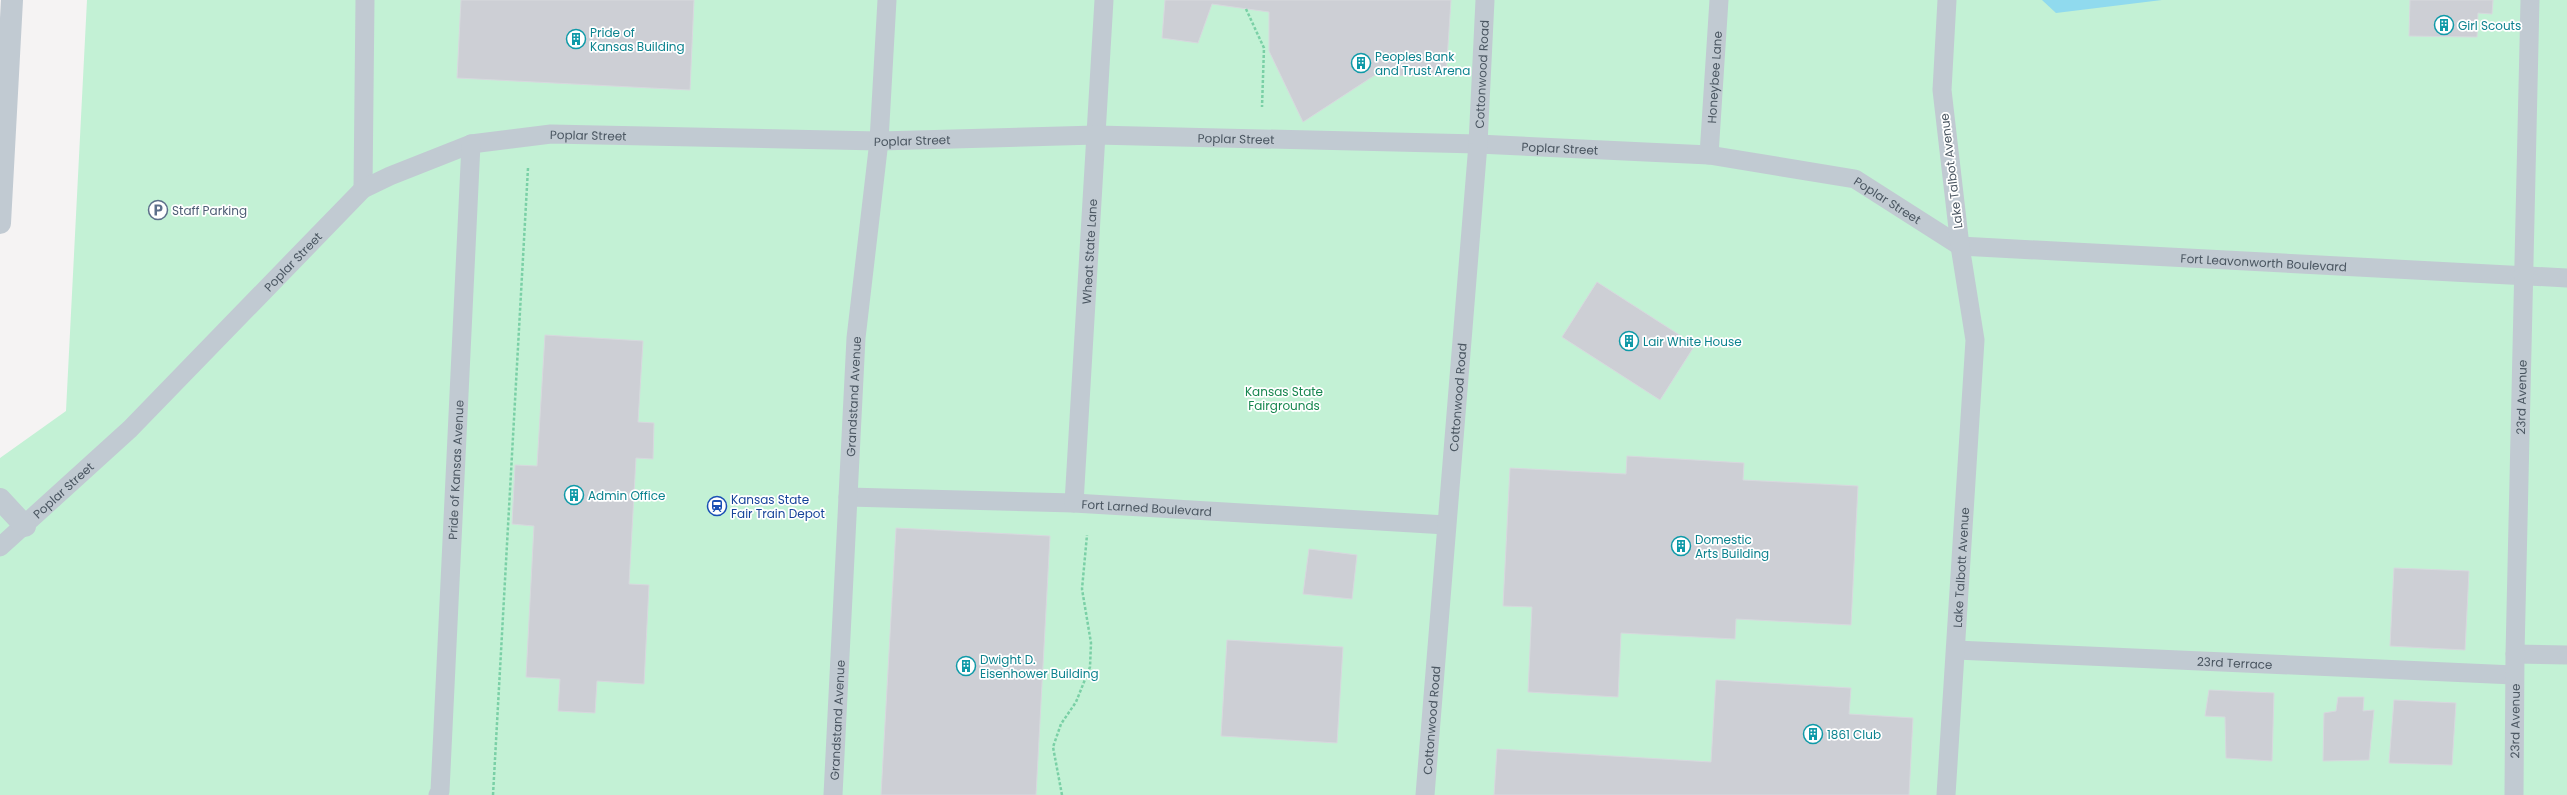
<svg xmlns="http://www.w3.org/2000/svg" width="2567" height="795" font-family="Poppins,sans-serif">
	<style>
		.green { fill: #c3f1d5 }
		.water { fill: #90daee }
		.building { fill: #cdcfd5; stroke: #d7d9de }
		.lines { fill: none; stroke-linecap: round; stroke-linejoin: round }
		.path { stroke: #7ad0a6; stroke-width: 2.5; stroke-dasharray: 3 2; stroke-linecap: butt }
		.lane { stroke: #c1cad2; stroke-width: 19 }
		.street { stroke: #c1cad2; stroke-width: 22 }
		.labels { text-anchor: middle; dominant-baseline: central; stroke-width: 3.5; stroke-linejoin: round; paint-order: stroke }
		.culture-label { font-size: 12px; fill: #0d838f; stroke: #fff; text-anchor: start }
		.street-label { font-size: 12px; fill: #4a5661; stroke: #fff }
		.service-label { font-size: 12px; fill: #4e5e75; stroke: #fff; text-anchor: start }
		.park-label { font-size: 12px; fill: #17864f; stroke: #fff }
		.transit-label { font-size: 12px; fill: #164399; stroke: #fff; text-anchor: start }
	</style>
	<rect width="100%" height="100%" fill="#f5f3f3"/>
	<path class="green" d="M87,0H2567V795H0V458L66,411Z"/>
	<path class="water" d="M2042,0H2162L2056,13Z"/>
	<path class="building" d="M461,0H694L690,90L457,78Z
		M1165,0H1451L1446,76L1375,75L1303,122L1269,51V12L1212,4L1198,43L1162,38Z
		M2410,0H2493L2492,14L2478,13L2477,37L2409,36Z
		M1597,282L1695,345L1660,400L1562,337Z
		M545,335L643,341L638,422L654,423L653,459L636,458L629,584L649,585L644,684L597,681L595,713L558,711L560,679L526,677L534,526L512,524L515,465L537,466Z
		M1627,456L1744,463L1743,480L1858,486L1851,625L1736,619L1735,639L1621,633L1618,697L1528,692L1532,607L1503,606L1510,468L1626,474Z
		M896,528L1050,536L1036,795H881Z
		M1309,549L1357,555L1352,599L1303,594Z
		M2394,568L2469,571L2465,650L2390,646Z
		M1227,640L1343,647L1337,743L1221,736Z
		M1716,680L1851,688L1849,714L1913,718L1909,795H1494L1497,749L1711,762Z
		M2209,690L2274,693L2272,761L2226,758L2225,717L2205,716Z
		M2338,697H2364L2363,711L2374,710L2369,760L2323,761L2324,713L2336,711Z
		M2394,700L2456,703L2452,765L2389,763Z"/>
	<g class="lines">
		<path class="path" d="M1246,9L1264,48L1262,107
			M493,795L528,168
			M1062,795L1053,747L1061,724L1076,702L1090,667L1091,643L1082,589L1087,535"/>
		<g class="lane">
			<path id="s1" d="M1709,155L1719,0"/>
			<path d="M363,189L365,0"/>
			<path id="s2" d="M848,497L1074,503L1446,525"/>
			<path id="s3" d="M1074,503L1104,0"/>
			<path id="s4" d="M0,547L130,429L363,189L390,176L471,144L551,134L879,141L1096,135L1478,144L1709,155L1855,179L1960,246L2567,278"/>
			<path id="s5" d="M1956,650L2514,675"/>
			<path d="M2515,654L2567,655"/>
			<path id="s6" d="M438,795L440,791L471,144"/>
			<path id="s7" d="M833,795L856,338L879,141L887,0"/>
			<path id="s8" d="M1425,795L1478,144L1485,0"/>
			<path id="s9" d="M1946,795L1975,340L1960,246L1942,90L1947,0"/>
			<path id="s10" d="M2514,795L2515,654L2530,0"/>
		</g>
		<path class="street" d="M0,223L12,0
			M0,499L25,526"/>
	</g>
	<defs>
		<symbol id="building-ring" viewBox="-11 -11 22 22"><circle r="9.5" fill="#fff" stroke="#0f9aa8" stroke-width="1.5"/><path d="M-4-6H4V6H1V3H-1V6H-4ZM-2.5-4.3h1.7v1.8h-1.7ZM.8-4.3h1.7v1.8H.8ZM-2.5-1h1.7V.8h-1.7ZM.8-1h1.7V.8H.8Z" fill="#0f9aa8"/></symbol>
		<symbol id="parking-ring" viewBox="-11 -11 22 22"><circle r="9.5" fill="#fff" stroke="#5c6f8a" stroke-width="1.5"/><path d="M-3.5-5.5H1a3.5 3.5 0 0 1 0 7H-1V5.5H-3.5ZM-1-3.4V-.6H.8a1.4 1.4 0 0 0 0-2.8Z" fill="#5c6f8a"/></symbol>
		<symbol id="station-ring" viewBox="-11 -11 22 22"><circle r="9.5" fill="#fff" stroke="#1a4fb4" stroke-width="1.5"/><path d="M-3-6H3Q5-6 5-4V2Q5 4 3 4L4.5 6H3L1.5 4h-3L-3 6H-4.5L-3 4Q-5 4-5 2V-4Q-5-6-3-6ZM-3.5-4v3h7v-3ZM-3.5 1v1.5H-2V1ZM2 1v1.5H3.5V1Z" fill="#1a4fb4"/></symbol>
	</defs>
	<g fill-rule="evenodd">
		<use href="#building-ring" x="2433" y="14" width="22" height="22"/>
		<use href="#building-ring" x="565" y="28" width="22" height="22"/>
		<use href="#building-ring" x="1350" y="52" width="22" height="22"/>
		<use href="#parking-ring" x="147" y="199" width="22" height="22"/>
		<use href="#building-ring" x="1618" y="330" width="22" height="22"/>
		<use href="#building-ring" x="563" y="484" width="22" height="22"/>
		<use href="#station-ring" x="706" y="495" width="22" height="22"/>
		<use href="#building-ring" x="1670" y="535" width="22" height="22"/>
		<use href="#building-ring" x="955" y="655" width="22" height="22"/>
		<use href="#building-ring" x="1802" y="723" width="22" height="22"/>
	</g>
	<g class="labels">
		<g class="culture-label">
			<text x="2458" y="25">Girl Scouts</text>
			<text x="590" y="32">Pride of<tspan x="590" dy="14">Kansas Building</tspan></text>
			<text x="1375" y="56">Peoples Bank<tspan x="1375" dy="14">and Trust Arena</tspan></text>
			<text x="1643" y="341">Lair White House</text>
			<text x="588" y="495">Admin Office</text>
			<text x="1695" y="539">Domestic<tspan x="1695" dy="14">Arts Building</tspan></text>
			<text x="980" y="659">Dwight D.<tspan x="980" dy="14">Eisenhower Building</tspan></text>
			<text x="1827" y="734">1861 Club</text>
		</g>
		<g class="street-label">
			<text stroke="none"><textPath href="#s8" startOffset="723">Cottonwood Road</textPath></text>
			<text stroke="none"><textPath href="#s1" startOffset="78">Honeybee Lane</textPath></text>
			<text stroke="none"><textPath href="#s4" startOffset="745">Poplar Street</textPath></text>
			<text stroke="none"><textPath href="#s4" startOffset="1393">Poplar Street</textPath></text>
			<text stroke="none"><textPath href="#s4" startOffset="1069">Poplar Street</textPath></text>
			<text stroke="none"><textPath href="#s4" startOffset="1717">Poplar Street</textPath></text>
			<text transform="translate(1951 171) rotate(-97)">Lake Talbot Avenue</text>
			<text stroke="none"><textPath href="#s4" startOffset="2053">Poplar Street</textPath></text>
			<text stroke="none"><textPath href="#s3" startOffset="252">Wheat State Lane</textPath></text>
			<text stroke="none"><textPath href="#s4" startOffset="409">Poplar Street</textPath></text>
			<text stroke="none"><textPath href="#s4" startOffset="2443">Fort Leavonworth Boulevard</textPath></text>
			<text stroke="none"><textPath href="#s7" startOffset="399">Grandstand Avenue</textPath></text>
			<text stroke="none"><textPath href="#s10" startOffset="398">23rd Avenue</textPath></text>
			<text stroke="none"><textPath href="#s8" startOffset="399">Cottonwood Road</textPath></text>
			<text stroke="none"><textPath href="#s6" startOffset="326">Pride of Kansas Avenue</textPath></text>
			<text stroke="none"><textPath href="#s4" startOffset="85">Poplar Street</textPath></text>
			<text stroke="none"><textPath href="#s2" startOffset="299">Fort Larned Boulevard</textPath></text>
			<text stroke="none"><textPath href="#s9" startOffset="228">Lake Talbott Avenue</textPath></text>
			<text stroke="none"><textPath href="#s5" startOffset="279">23rd Terrace</textPath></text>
			<text stroke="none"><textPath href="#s7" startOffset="75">Grandstand Avenue</textPath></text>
			<text stroke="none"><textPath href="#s8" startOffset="75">Cottonwood Road</textPath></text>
			<text stroke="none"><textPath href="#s10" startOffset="74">23rd Avenue</textPath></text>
		</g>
		<g class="service-label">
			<text x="172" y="210">Staff Parking</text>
		</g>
		<g class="park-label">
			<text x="1284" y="391">Kansas State<tspan x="1284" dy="14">Fairgrounds</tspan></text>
		</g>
		<g class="transit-label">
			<text x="731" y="499">Kansas State<tspan x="731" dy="14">Fair Train Depot</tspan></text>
		</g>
	</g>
</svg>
